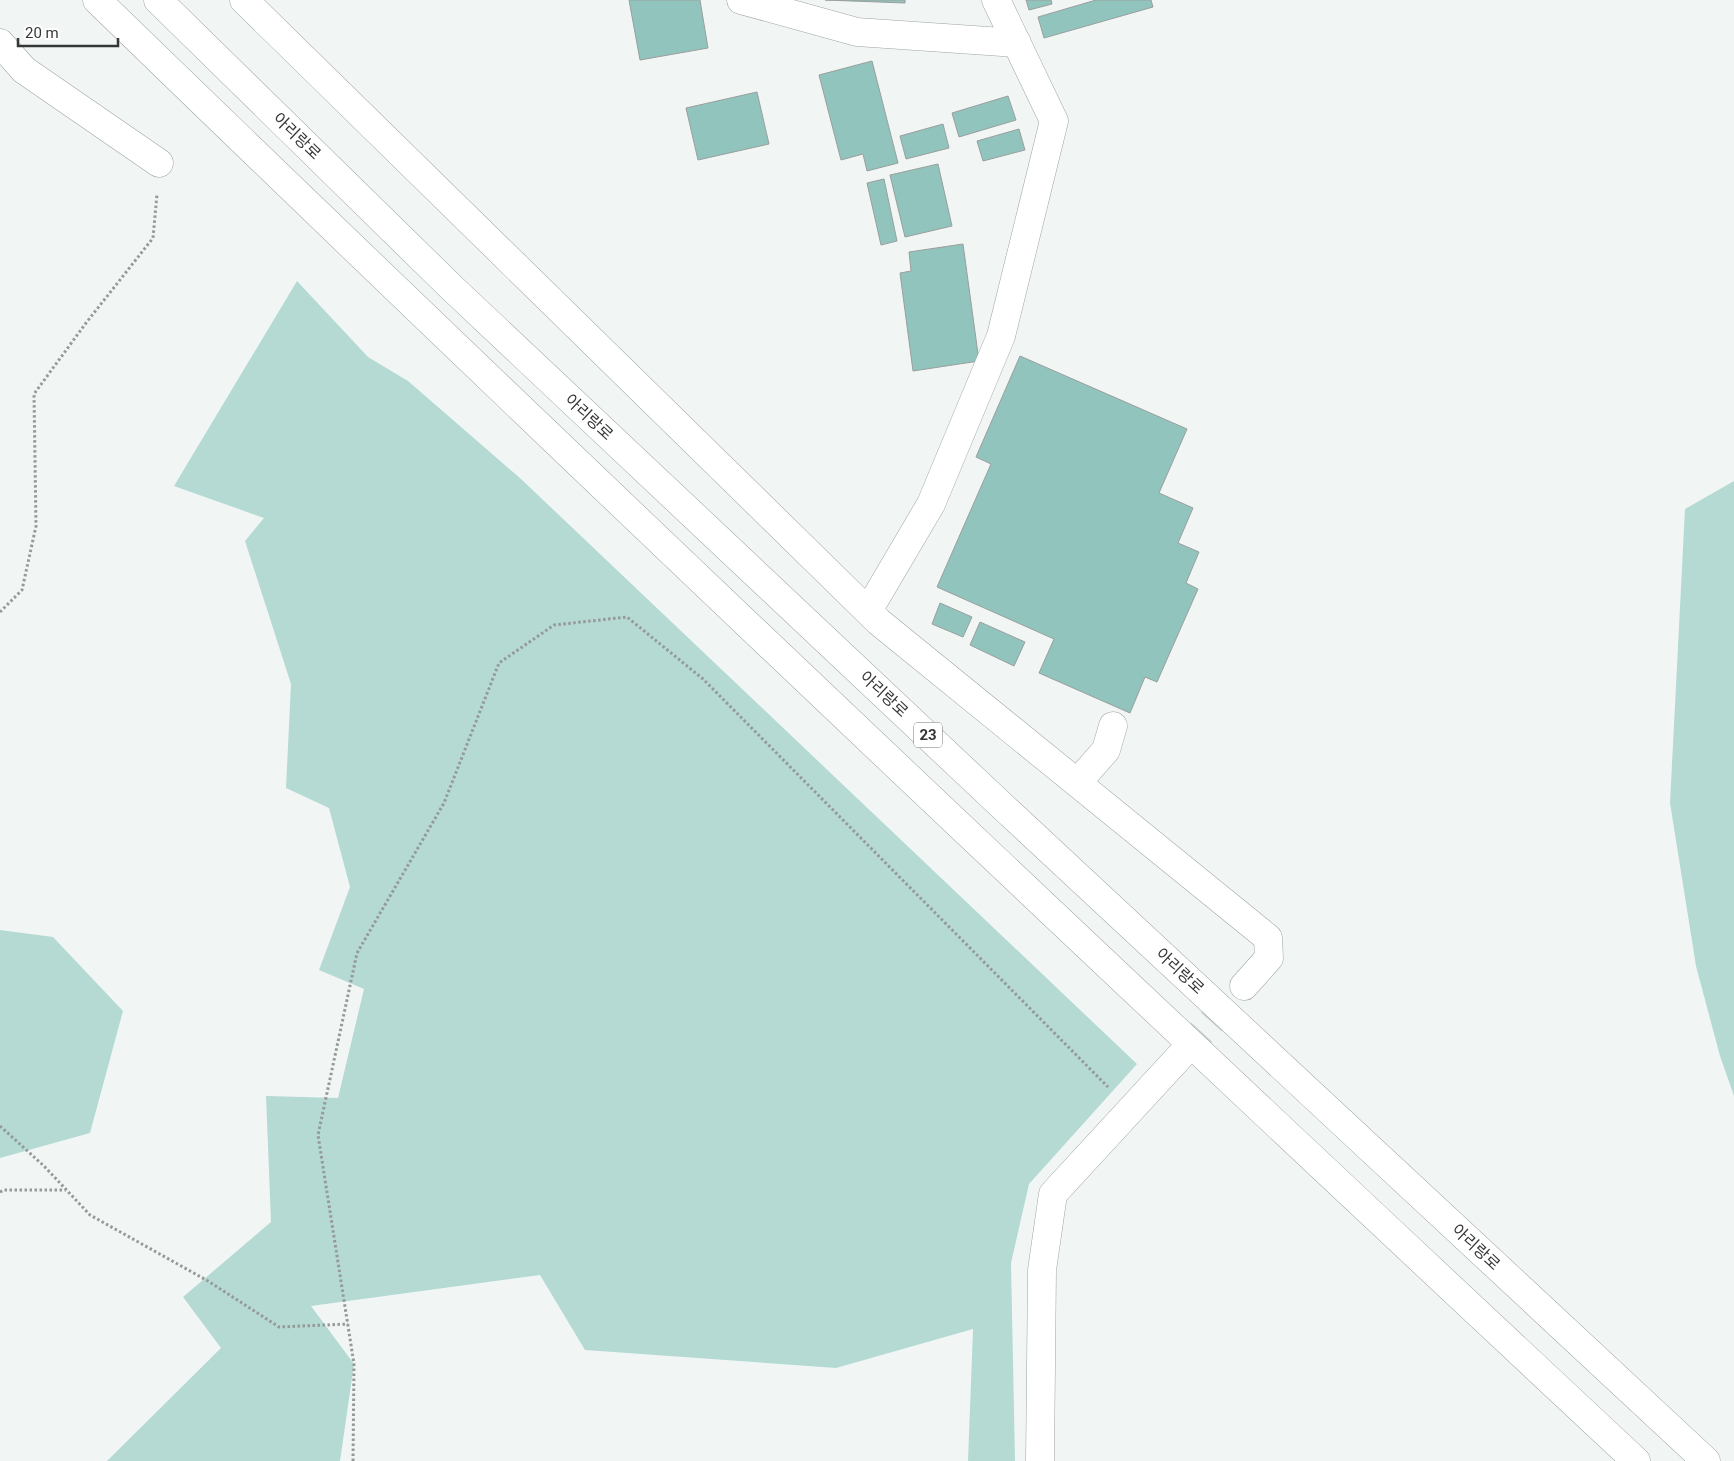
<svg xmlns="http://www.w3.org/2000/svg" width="1734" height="1461" font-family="Roboto,'Noto Sans KR',sans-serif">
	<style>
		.green { fill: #b4dad3 }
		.building { fill: #90c4bc; stroke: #9a9f9e }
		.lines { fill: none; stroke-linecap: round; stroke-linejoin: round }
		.minor-tunnel { stroke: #cbd0cf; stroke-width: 28; stroke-dasharray: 28 14; stroke-linecap: butt }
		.minor-casing { stroke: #9ea4a3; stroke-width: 29 }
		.highway-casing { stroke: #9ea4a3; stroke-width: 29 }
		.path { stroke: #959998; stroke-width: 3; stroke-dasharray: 2.5 2.5; stroke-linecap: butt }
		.minor { stroke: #fff; stroke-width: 28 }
		.highway { stroke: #fff; stroke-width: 28 }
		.labels { text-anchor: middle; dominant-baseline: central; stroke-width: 4.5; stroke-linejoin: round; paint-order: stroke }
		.shield { fill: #fff; stroke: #727373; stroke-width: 1 }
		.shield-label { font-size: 15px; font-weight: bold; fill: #353737 }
		.street-label { font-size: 16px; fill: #353737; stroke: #fff }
	</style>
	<rect width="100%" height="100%" fill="#f1f6f5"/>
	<path class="green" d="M297,281L368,357L408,381L521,479L1137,1064L1029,1184L1011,1263L1015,1461H968L973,1329L836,1368L585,1350L540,1275L311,1306L354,1364L340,1461H107L221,1348L183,1297L271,1222L266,1096L338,1098L364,989L319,970L350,887L329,808L286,788L291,684L245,541L264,518L174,486Z
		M1734,481V1096L1720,1056L1696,966L1670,803L1685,509Z
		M0,930L53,937L123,1011L90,1133L0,1158Z"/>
	<path class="building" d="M629,0H700L708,48L640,60Z
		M825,0H905V3Z
		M1026,0H1051L1052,4L1029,10Z
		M1096,0H1151L1153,7L1044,38L1038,17Z
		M872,61L898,163L867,171L863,154L841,160L819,75Z
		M757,92L769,144L698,160L686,108Z
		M1008,96L1016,120L959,137L952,113Z
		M943,124L949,148L906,159L900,136Z
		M1019,129L1025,150L983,161L977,141Z
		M938,164L952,226L905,237L890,175Z
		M884,179L897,241L881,245L867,183Z
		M963,244L979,361L913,371L900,273L911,271L909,252Z
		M1020,356L1187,429L1159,493L1193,508L1178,543L1199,552L1186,583L1198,589L1157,682L1145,677L1130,713L1039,673L1054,639L937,587L991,464L976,457Z
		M940,603L972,617L963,637L932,624Z
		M980,622L1025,642L1014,666L970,645Z"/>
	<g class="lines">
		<path class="minor-tunnel" d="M1183,1053L1244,986"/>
		<defs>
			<path id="minor" d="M244,0L879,622L1268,938L1269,958L1244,986
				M741,0L857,32L1017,43
				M0,43L24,70L159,163
				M868,611L931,504L1001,336L1054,121L996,0
				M1077,783L1106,750L1113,726
				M1040,1461L1042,1270L1053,1194L1183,1053"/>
			<path id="highway" d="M97,0C605,493 1119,978 1636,1461
				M158,0L451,287L1000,804L1706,1461"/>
		</defs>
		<use href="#minor" class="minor-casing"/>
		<use href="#highway" class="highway-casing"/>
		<path class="path" d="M0,612L22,590L36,526L34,394L86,323L153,238L157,194
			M0,1126L44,1166L90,1215L208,1281L279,1327L348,1324
			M0,1192L4,1190H66
			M353,1461L354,1364L318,1135L357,953L444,803L499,663L554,625L627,617L703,679L1108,1087"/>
		<use href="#minor" class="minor"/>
		<use href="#highway" class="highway"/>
	</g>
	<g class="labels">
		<rect class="shield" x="914" y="722.5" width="28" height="25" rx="4"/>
		<g class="shield-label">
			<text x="928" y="735">23</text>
		</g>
		<g class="street-label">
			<text transform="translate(297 136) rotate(44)">아리랑로</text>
			<text transform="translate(589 417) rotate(43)">아리랑로</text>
			<text transform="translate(884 694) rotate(43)">아리랑로</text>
			<text transform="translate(1180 971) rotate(43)">아리랑로</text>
			<text transform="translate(1476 1247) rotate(43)">아리랑로</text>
		</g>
	</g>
	<path d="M18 38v8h100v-8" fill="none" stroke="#353737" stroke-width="2.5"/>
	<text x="25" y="38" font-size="15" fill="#353737" stroke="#ffffff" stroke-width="4" paint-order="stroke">20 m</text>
</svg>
